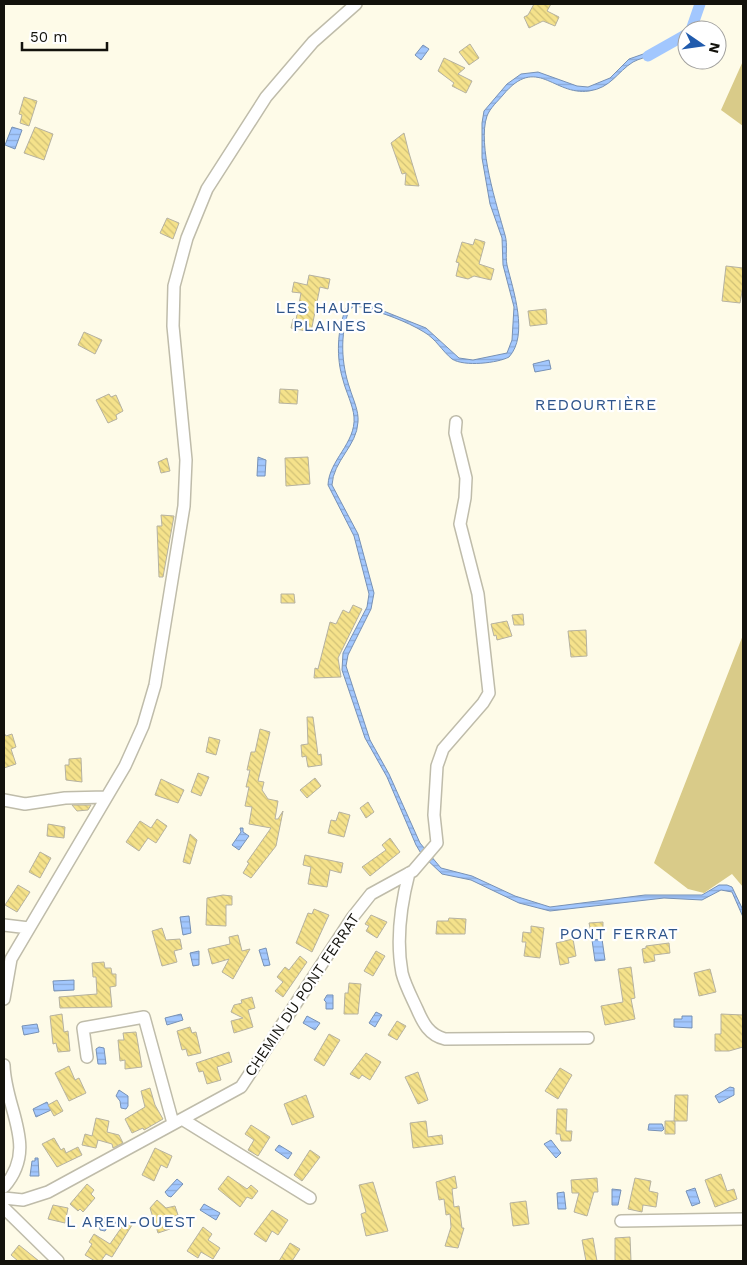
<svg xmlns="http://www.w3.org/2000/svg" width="747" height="1265" font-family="'Work Sans',sans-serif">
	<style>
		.green { fill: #d9cb89 }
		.water { fill: url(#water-rules); stroke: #7791b5 }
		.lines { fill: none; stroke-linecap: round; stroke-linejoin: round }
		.canal { stroke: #a2c7fe; stroke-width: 11 }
		.building { fill: url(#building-back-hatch); stroke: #b6b2a1 }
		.minor-casing { stroke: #bfbcaa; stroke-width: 14 }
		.minor { stroke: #fff; stroke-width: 11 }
		.labels { text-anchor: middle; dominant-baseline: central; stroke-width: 4.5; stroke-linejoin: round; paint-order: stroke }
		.street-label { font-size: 15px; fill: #13120c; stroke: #fff }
		.neighbourhood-label { font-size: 16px; letter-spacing: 1px; fill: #2f558b; stroke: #fff }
	</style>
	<defs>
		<pattern id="water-rules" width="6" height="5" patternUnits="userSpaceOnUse" patternTransform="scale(1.25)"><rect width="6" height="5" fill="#a2c7fe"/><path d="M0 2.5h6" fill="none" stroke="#8baad8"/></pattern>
		<pattern id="building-back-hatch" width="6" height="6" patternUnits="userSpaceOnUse" patternTransform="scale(1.25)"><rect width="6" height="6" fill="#f5e28b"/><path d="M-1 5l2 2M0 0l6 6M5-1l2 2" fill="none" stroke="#d1c177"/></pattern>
	</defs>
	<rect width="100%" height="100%" fill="#fefbe8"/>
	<path class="green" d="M743,61V126L721,110Z
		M743,635V887L732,874L704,893L688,889L654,863Z"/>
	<path class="water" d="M423,45L429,49L421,60L415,55Z
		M669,45C660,57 646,55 633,62C617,72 611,88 589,91C553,96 537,54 503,95C498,101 490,108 487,116C477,145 497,206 505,235C508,245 505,255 507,265C513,290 529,335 509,357C498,363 464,367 452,359C442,351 436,339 424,332C406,321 383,313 362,307L354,306L349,310C340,335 341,363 350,389C353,399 359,411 358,422C357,446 333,461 332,485L358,534L374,593L371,609L348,655L346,666L370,740L389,774L420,843L441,868L472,876L515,896L550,907L645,895H702L719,885H727L732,887L743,910V917L732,892L721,890L702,900L664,898L550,911L519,903L471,880L442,874L422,855L416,845L387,777L365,738L342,670L343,653L367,607L369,594L354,536L328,485C329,460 356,443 354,417C353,405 346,392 343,380C336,358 337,330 346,308L357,302L368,305V301L371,306L426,328L459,358L473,360L507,353L512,340L514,307L503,265L502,238L490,204L482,158V123L484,111L507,84L521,74L538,72L577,86L588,87L610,78L629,59Z
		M12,127L22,130L15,149L5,145Z
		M549,360L551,369L535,372L533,364Z
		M258,457L266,460L265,476H257Z
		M240,828H243V832L249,836L239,850L232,845L241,832Z
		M189,916L191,933L183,935L180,917Z
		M602,939L605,960L595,961L592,940Z
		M266,948L270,965L264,966L259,950Z
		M199,951V965L193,966L190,953Z
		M74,980V990L54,991L53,981Z
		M327,995H333V1009H326V1002L324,1000Z
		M376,1012L382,1015L375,1027L369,1023Z
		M181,1014L183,1020L167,1025L165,1018Z
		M307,1016L320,1023L315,1030L303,1023Z
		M682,1016H692V1028L674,1027V1019H682Z
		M37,1024L39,1032L24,1035L22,1026Z
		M99,1047L104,1048L106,1064H98L96,1049Z
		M730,1087L734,1088V1095L719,1103L715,1096Z
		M119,1090L128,1096V1106L126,1109L121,1108L120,1101L116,1096Z
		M47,1102L51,1110L36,1117L33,1109Z
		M649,1124H662L664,1129L662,1131L648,1130Z
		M551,1140L561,1153L556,1158L544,1144Z
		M279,1145L292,1153L288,1159L275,1150Z
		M35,1158H38L39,1176H30L32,1161H35Z
		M177,1179L183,1184L171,1197L168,1196L165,1192Z
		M695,1188L700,1203L692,1206L686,1191Z
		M612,1189L621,1190L618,1205H612Z
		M564,1192L566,1209H558L557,1193Z
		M204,1204L220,1213L216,1220L200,1210Z
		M105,1217L113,1219L117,1225H109L105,1231L100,1230L99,1223Z"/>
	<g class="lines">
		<path class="canal" d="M691,30L700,4
			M648,56L687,34"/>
	</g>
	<path class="building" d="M534,4H551L547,11L559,17L555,26L543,21L529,28L524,17L528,15Z
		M470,44L479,58L469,65L459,52Z
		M444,58L465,68L458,74L472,81L466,93L452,86L454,83L438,71Z
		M24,97L37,101L29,126L20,123L22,115L19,114Z
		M35,127L53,134L44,160L24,153Z
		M404,133L409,153L419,186L405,185L406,173L402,174L391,143Z
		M167,218L179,223L173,239L160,233Z
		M475,239L485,242L479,264L494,269L491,280L474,276L468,279L456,276L459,263L456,262L462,242L473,245Z
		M726,266L743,268V286L740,303L722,301Z
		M309,275L330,279L328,289L320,287L311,332L291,328L293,319L296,320L301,293L292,292L294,282L307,285Z
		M546,309L547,324L530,326L528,311Z
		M84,332L102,340L95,354L78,345Z
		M280,389L298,390L297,404L279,403Z
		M109,394L111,397L116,395L123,411L116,415L117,419L108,423L96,400Z
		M308,457L310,484L286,486L285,458Z
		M167,458L170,471L161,473L158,462Z
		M161,515L174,516L163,577H159L157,526H162Z
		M281,594H294L295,603H281Z
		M353,605L362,609L338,658L341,677L314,678L315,668L318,669L330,622L336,624L343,610L349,613Z
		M523,614L524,625H514L512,615Z
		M507,621L512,636L497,640L496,635L494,636L491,624Z
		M586,630L587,656L571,657L568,631Z
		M307,717H313L318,755L321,754L322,765L308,767L306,756L302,757L301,745L308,744Z
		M260,729L270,732L258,781L264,782L262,790L268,799L278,801L275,819H278L283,811L276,846L251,878L243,873L249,863L247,862L271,828L249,824L252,807L245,806L249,787H246L250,770H247L251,752H255Z
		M4,733L6,736L12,734L16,747L11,749L16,764L4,768Z
		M209,737L220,740L216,755L206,752Z
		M81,758L82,782L66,780L65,765H69V759Z
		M198,773L209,777L201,796L191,792Z
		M315,778L321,786L307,798L300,790Z
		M161,779L184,790L178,803L155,795Z
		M368,802L374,812L366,818L360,808Z
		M72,805H91L88,810L77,811Z
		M339,812L350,815L344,837L328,833L331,820L336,821Z
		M157,819L167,826L156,843L148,838L139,851L126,842L140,821L151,828Z
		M48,824L65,827L64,838L47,836Z
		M190,834L197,840L190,864L183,862Z
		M390,838L400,852L370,876L362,867L386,850L382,845Z
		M40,852L51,858L40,878L29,872Z
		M305,855L343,863L341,873L330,870L327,887L308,884L311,867L303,865Z
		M18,885L30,892L17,912L5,905Z
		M223,895L232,896V905H226V926L206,925L207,898Z
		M314,909L329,915L312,952L296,943L308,913L312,914Z
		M371,915L387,922L377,938L366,931L369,926L365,924Z
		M449,918L466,919L465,934H436L437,921H448Z
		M603,922V930L591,932L589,923Z
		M531,926L544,928L540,958L524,956L526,942H522L523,932L531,933Z
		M162,928L166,940L180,939L182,949L174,951L177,962L162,966L152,931Z
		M238,935L242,951L250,949L233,979L222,972L229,959L212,964L208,949L230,944L229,937Z
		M573,939L576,956L568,958L569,963L560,965L556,943Z
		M669,943L670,953L654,955L655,961L644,963L642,949L646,948V946Z
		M376,951L385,956L373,976L364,971Z
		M300,956L307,962L283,997L275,991L283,982L277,977L285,967L289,970Z
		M104,962L105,968H111L112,974H116V986L110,987L112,1007L60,1008L59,997L97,994L96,977H93L92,963Z
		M631,967L635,998L631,999L635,1019L605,1025L601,1006L623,1002L618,969Z
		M710,969L716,992L699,996L694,973Z
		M349,983L361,984L358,1014H344L345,993H348Z
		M252,997L255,1008L248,1010L253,1027L234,1033L231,1021L243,1018L231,1012L234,1005L242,1003L241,1000Z
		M62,1014L64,1032L68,1031L70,1051L58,1052L56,1043L53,1044L50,1016Z
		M721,1014L743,1015V1047L729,1051H715V1034H721Z
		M397,1021L406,1026L397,1040L388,1035Z
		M190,1027L192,1033L196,1032L201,1053L188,1056L186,1049L182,1050L177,1031Z
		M136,1032L142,1067L125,1069V1060L120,1061L118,1040H124L123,1033Z
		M329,1034L340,1040L324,1066L314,1060Z
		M229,1052L232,1062L217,1067L221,1080L207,1084L203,1071L199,1072L196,1063Z
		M366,1053L381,1062L370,1080L362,1075L359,1079L350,1074Z
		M69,1066L75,1080L79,1078L86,1093L69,1101L55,1073Z
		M560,1068L572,1075L558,1099L545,1091Z
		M418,1072L428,1100L418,1104L405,1077Z
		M150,1088L155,1105L163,1119L144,1130L143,1128L132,1133L125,1119L145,1107L141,1091Z
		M306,1095L314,1117L292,1125L284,1104Z
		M675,1095H688L687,1121H674Z
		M57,1100L63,1111L54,1116L48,1105Z
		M557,1109H567L566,1131H572L571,1141H561L560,1134H556Z
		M96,1118L109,1121L107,1132L119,1135L123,1143L113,1148L112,1144L98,1140L96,1148L82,1145L85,1134L92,1136Z
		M426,1121L428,1137L442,1135L443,1144L413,1148L410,1123Z
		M665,1121H675V1134H665Z
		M251,1125L270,1137L258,1156L248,1150L254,1140L245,1134Z
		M54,1138L61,1150L64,1148L66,1153L78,1147L82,1155L57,1167L42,1144Z
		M155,1148L172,1156L167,1168L161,1165L154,1181L142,1175Z
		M310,1150L320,1157L302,1181L294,1175Z
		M721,1174L727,1191L734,1189L737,1199L715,1207L705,1180Z
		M228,1176L247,1189L251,1185L258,1191L252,1199L247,1197L240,1207L218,1189Z
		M455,1176L457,1188L452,1189L454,1207L459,1206L462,1228H464L458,1248L445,1246L451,1227L450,1214L446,1215L444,1199L439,1200L436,1182Z
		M597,1178L598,1192H594L587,1216L574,1212L579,1193H572L571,1180Z
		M635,1178L651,1181L649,1191L658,1193L656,1207L643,1205L642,1212L628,1209Z
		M373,1182L388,1231L366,1236L361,1214L366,1212L359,1185Z
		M87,1184L94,1190L91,1194L95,1198L83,1212L80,1209L78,1211L70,1204Z
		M157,1200L166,1208L175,1206L178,1215L167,1219L170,1229L158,1233L150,1208Z
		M526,1201L529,1224L513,1226L510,1203Z
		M53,1205L68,1208L65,1223L48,1219Z
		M272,1210L288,1220L278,1235L272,1231L266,1242L254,1234Z
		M126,1221L132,1225L112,1257L106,1254L101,1261H95L85,1255L92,1244L89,1242L94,1234L110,1244Z
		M203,1227L212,1234L208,1240L220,1248L213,1259L201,1252L198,1258L187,1251Z
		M630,1237L631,1261H615V1238Z
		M593,1238L597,1261H586L582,1240Z
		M290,1243L300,1249L292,1261H279Z
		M19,1245L39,1261H18L11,1255Z"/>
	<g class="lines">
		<defs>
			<path id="minor" d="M4,800L25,804L65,798L106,797
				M409,873C401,904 396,941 402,973C405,985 412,998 417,1009C423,1023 429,1035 445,1039L588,1038
				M4,925L29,928
				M4,999L11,959L125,766L143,726L155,685L184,506L186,460L173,326L174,286L187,238L207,189L266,97L313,42L356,4
				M87,1057L83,1028L144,1017L173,1123
				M4,1065C5,1110 39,1147 4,1187
				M182,1119L310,1198
				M4,1198L23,1200L48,1192L241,1087L352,918L371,894L413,871L437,843L434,815L437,766L443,749L483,703L489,693L478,594L460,524L465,498L466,478L455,433L456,422
				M4,1208L58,1261
				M621,1221L743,1219"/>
		</defs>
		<use href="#minor" class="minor-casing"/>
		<use href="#minor" class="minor"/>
	</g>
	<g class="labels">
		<g class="street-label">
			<text transform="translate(302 995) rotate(-56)">CHEMIN DU PONT FERRAT</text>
		</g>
		<g class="neighbourhood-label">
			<text x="330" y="307">LES HAUTES<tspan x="330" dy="18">PLAINES</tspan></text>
			<text x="596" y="404">REDOURTIÈRE</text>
			<text x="619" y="933">PONT FERRAT</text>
			<text x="131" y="1221">L AREN-OUEST</text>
		</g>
	</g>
	<rect width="747" height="1265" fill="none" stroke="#13120c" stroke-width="10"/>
	<g transform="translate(702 45) rotate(103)"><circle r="24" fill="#ffffff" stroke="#a1a09e"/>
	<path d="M0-4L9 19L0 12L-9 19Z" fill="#205bad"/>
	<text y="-8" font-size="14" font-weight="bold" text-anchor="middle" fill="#13120c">N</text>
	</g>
	<path d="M22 42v8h85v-8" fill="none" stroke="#13120c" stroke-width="2.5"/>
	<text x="30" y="42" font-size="15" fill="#13120c" stroke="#ffffff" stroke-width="4" paint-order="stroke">50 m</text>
</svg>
